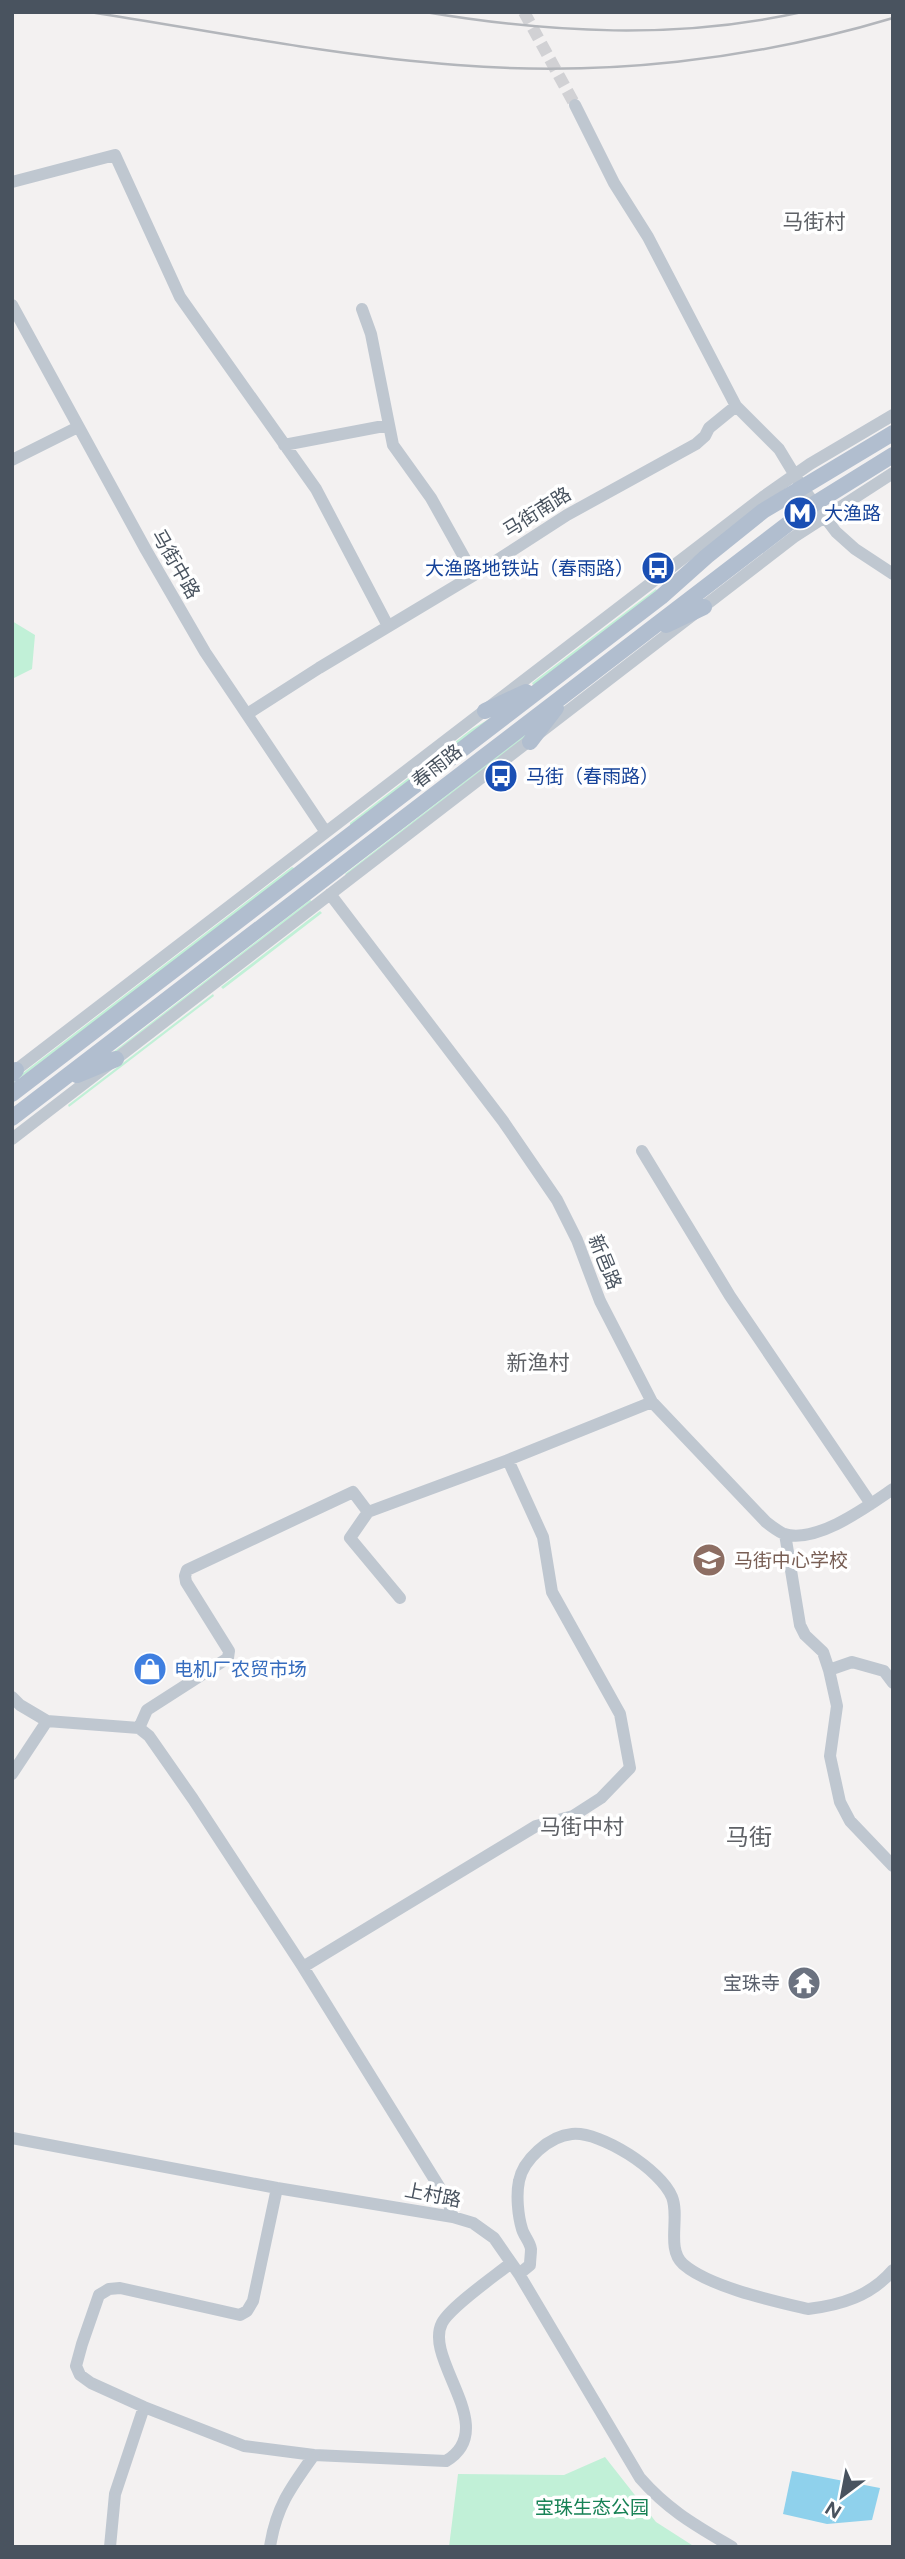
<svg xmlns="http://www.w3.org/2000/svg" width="905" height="2559" font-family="Figtree,'Noto Sans SC',sans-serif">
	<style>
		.green { fill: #c1f0d7 }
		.water { fill: #8fd1ec }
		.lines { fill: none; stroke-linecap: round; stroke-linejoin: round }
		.minor-tunnel { stroke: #d1d1d4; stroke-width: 12; stroke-dasharray: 12 6; stroke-linecap: butt }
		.minor { stroke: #bfc7d0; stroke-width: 12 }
		.major { stroke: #b1becf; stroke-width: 16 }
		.rail { stroke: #b3b6bb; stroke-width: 2.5 }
		.labels { text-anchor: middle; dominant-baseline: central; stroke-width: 7; stroke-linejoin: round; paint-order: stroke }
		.street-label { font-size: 19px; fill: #49535f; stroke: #fff }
		.transit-label { font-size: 19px; fill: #164399; stroke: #fff; text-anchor: start }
		.education-label { font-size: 19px; fill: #785e54; stroke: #fff; text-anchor: start }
		.shop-label { font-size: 19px; fill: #366cbe; stroke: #fff; text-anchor: start }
		.worship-label { font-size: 19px; fill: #5b616d; stroke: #fff; text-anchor: end }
		.park-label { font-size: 19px; fill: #188256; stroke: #fff }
		.neighbourhood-label { font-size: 21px; fill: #5e6166; stroke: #fff }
		.quarter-label { font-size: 23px; fill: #5e6166; stroke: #fff }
	</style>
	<rect width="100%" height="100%" fill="#f3f1f1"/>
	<path class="green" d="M656,589L657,591L550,676L533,685L532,683Z
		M12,621L35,635L32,669L12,679Z
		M494,716L350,827V823L472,729Z
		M526,734L528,735L348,877L345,874Z
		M292,867L296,869L12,1084L23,1073Z
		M310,900L313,902L113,1054L112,1053Z
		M320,911L322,913L223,989L221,987Z
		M213,994L214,996L69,1107L68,1105Z
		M605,2457L656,2522L695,2547H449L458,2474L564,2475Z"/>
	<path class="water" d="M792,2471L880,2488L872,2520L827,2524L783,2514Z"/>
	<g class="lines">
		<path class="minor-tunnel" d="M524,12L575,105"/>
		<path class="minor" d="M575,105L614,183L648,237L736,406L779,449L802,487L836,532L855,549L893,574
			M12,182L115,155L180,297L316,489L388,626
			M12,305L146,550L205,652L325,831
			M362,309L371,334L393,445L431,498L474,575
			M284,445L389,425
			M12,460L78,427
			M247,714L319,668L474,575L567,515L696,444L705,436L709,428L736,406
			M330,894L503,1121L557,1200L577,1240L600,1301L652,1402L766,1522C771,1526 778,1531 784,1534C817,1544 868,1506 893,1489
			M12,1073L763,497L810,464L893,415
			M12,1139L794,537L893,473
			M642,1151L730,1296L871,1504
			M785,1534L800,1625L805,1635L823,1652L829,1670L837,1706L830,1756L840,1802L850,1821L893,1866
			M400,1598L350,1538L368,1512L508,1460L652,1402
			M829,1670L852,1662L884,1671L893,1683
			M12,1697L20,1705L47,1721L139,1728L149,1736L193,1799L303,1967L448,2201L453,2217
			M139,1728L147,1710L228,1658L229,1651L186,1582L185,1576L187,1570L353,1492L368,1512
			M12,1774L47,1721
			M303,1967L536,1826L573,1816L601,1798L630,1768L620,1714L552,1592L543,1537L508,1460
			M12,2138L277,2188L453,2217L473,2223L494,2238L519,2274L640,2478C668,2510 695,2525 732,2547
			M277,2188L253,2301L247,2311L240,2315L120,2288L109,2289L99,2295L82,2344L76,2366L80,2375L91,2383L144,2407L244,2446L314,2455L446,2461C501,2428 423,2360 442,2323C450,2307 495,2276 511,2263
			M519,2274L530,2265C530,2260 531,2254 531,2249C530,2242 524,2236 522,2229C518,2216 516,2195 519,2181C523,2160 549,2136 572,2134C601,2131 661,2170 672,2197C680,2217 666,2249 683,2264C709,2287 774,2301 808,2309C841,2305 871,2296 893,2270
			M110,2547L115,2494L144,2407
			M270,2547C276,2507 291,2487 314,2455"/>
		<path class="major" d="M666,625L704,607
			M485,711L526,692
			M530,742L556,708
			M12,1074L16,1070
			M77,1075L116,1059
			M12,1094L661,597L707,556L763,511L893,433
			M12,1118L814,504L893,455"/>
		<path class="rail" d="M90,12C212,31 334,56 457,65C603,77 753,60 893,18
			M425,12C550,33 677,40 802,12"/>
	</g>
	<defs>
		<symbol id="metro-disc" viewBox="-11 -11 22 22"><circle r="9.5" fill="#1a4fb4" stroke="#fff"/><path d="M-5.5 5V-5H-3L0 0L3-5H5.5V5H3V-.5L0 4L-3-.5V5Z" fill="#fff"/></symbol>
		<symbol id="bus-disc" viewBox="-11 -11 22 22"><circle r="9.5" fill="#1a4fb4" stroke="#fff"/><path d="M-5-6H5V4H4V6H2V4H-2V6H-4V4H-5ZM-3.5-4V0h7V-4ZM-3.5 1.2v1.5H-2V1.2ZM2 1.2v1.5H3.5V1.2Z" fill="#fff"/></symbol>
		<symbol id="school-disc" viewBox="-11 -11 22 22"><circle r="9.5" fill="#8d6e63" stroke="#fff"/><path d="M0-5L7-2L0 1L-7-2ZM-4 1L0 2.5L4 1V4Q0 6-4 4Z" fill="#fff"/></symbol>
		<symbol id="shop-disc" viewBox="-11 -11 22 22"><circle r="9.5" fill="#3f7fe0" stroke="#fff"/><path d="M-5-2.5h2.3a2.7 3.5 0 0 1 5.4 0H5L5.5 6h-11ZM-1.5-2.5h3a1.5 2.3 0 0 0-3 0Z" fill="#fff"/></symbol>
		<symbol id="temple-disc" viewBox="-11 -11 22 22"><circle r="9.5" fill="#6b7280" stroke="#fff"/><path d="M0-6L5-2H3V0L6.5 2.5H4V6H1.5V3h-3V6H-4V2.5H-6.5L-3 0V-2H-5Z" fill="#fff"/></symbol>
	</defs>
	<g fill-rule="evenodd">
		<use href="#metro-disc" x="781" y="494" width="38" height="38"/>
		<use href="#bus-disc" x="639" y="549" width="38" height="38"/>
		<use href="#bus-disc" x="482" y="757" width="38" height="38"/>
		<use href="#school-disc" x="690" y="1541" width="38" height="38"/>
		<use href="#shop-disc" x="131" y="1650" width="38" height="38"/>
		<use href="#temple-disc" x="785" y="1964" width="38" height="38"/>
	</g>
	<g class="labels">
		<g class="street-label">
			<text transform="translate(537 512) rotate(-32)">马街南路</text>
			<text transform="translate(176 564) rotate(60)">马街中路</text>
			<text transform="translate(437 766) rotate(-38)">春雨路</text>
			<text transform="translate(605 1262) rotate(68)">新邑路</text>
			<text transform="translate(433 2195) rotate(11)">上村路</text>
		</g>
		<g class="transit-label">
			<text x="824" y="513">大渔路</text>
			<text x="634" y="568" text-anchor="end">大渔路地铁站（春雨路）</text>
			<text x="526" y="776">马街（春雨路）</text>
		</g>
		<g class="education-label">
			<text x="734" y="1560">马街中心学校</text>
		</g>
		<g class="shop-label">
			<text x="174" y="1669">电机厂农贸市场</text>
		</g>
		<g class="worship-label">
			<text x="780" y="1983">宝珠寺</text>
		</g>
		<g class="park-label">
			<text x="592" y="2507">宝珠生态公园</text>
		</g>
		<g class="neighbourhood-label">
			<text x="814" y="221">马街村</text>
			<text x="538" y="1362">新渔村</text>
			<text x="582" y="1826">马街中村</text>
		</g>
		<g class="quarter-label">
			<text x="749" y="1837">马街</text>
		</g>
	</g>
	<rect width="905" height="2559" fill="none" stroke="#49535f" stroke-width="28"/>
	<g transform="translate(842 2496) rotate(212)" stroke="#ffffff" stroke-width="5" paint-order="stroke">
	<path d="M0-5L12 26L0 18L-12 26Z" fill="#49535f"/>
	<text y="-10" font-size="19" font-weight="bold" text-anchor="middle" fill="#49535f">N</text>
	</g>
</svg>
